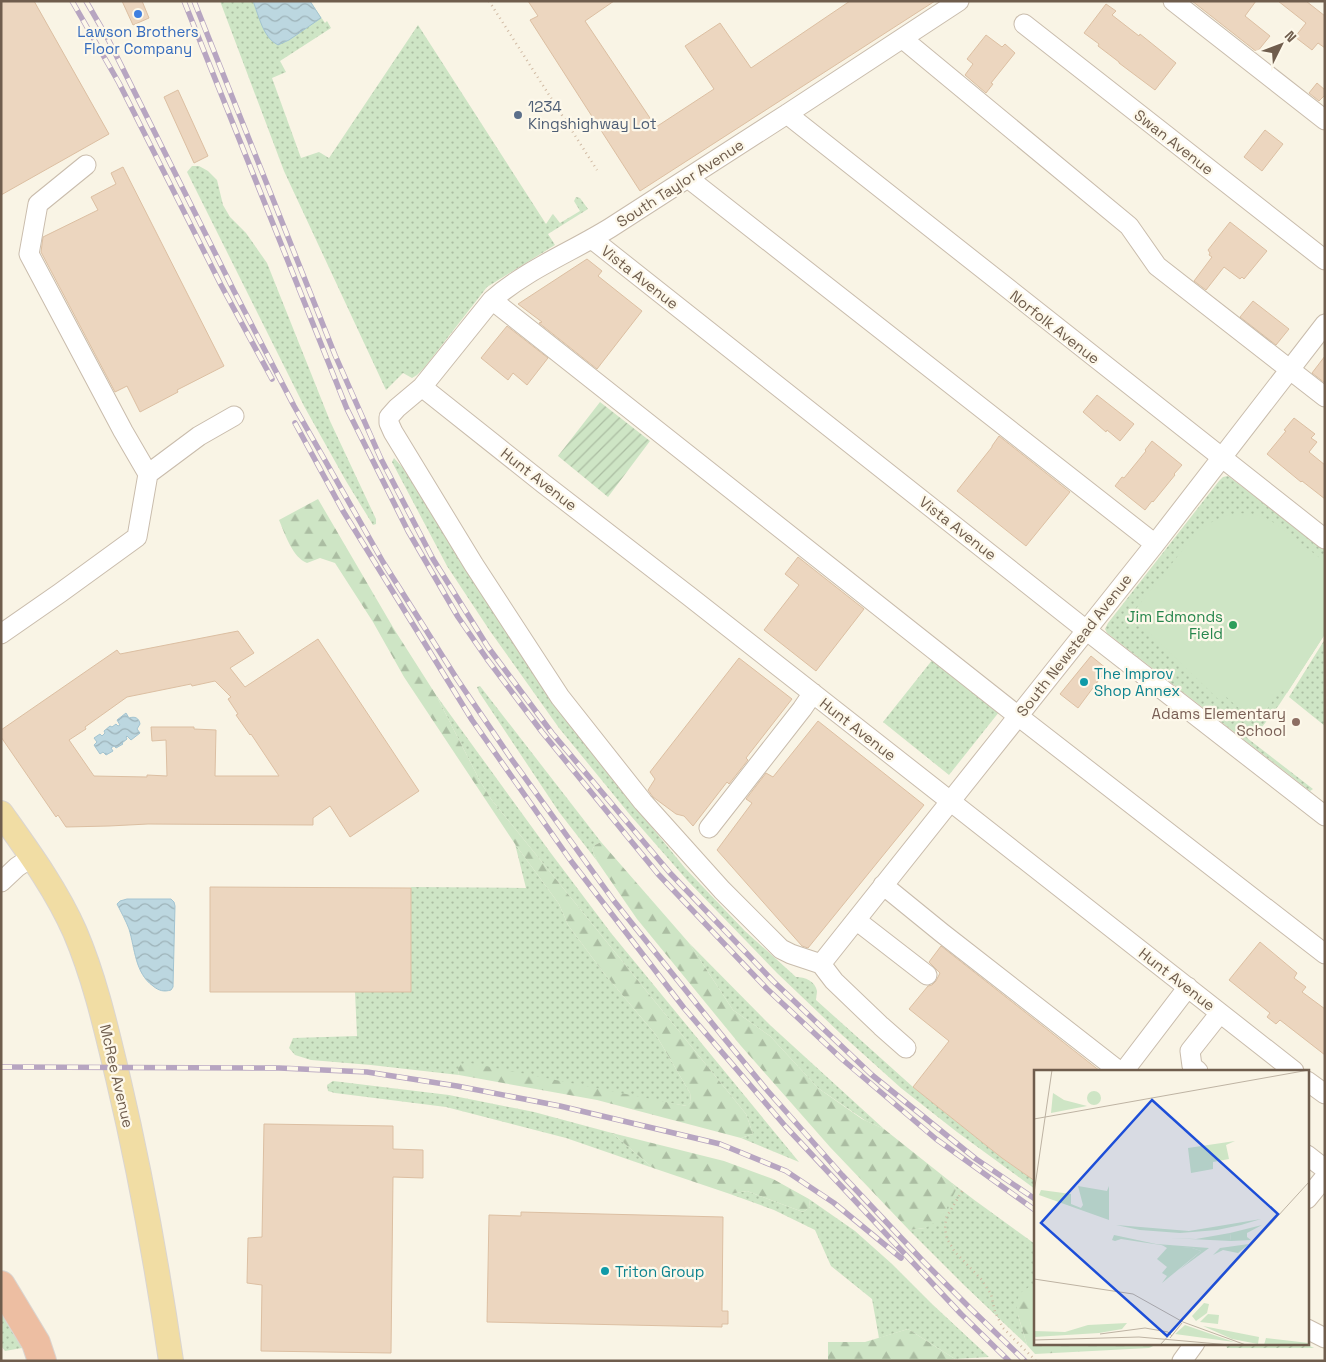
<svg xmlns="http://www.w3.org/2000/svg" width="1326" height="1362" font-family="'Space Grotesk',sans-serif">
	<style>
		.grass { fill: url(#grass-dots) }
		.forest { fill: url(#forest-firs) }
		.garden { fill: url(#garden-furrows) }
		.pitch { fill: #cee5c5 }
		.water { fill: url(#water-waves); stroke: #a3c4d1 }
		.building { fill: #ecd6bf; stroke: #dcbfa2; fill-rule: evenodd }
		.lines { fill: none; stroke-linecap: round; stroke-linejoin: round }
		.minor-casing { stroke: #c9bcac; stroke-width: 21 }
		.major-casing { stroke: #dad5d1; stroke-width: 26 }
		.highway-casing { stroke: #dad5d1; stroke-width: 30 }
		.path { stroke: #d0baa3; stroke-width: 2.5; stroke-dasharray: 1 4; stroke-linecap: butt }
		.minor { stroke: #fff; stroke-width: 19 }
		.major { stroke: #f1dda4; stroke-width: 24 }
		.highway { stroke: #edbea2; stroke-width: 28 }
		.rail-casing { stroke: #b7a5c1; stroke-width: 5.5 }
		.rail { stroke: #fdf8ea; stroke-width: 4; stroke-dasharray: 11; stroke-linecap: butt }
		.shop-dot { fill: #3f7fe0; stroke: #fdf8ea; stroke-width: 2 }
		.service-dot { fill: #5c6f8a; stroke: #fdf8ea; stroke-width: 2 }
		.leisure-dot { fill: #2e9e5b; stroke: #fdf8ea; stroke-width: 2 }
		.culture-dot { fill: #0f9aa8; stroke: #fdf8ea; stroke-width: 2 }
		.education-dot { fill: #8d6e63; stroke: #fdf8ea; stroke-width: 2 }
		.labels { text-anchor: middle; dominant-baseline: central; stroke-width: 4.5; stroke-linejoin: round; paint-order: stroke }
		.shop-label { font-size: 15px; fill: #366cbe; stroke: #fdf8ea }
		.service-label { font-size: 15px; fill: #4e5e75; stroke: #fdf8ea; text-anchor: start }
		.street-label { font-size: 15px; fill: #6f5d4d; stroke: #fdf8ea }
		.leisure-label { font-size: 15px; fill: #27864d; stroke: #fdf8ea; text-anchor: end }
		.culture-label { font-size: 15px; fill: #0d838f; stroke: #fdf8ea; text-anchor: start }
		.education-label { font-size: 15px; fill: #785e54; stroke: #fdf8ea; text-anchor: end }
		.inset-road { fill: none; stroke: #beb3a3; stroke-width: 1 }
		.view { fill: #1d4ed8; fill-opacity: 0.15; stroke: #1d4ed8; stroke-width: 2.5 }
		.inset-edge { fill: none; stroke: #6f5d4d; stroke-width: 2.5 }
	</style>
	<defs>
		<pattern id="grass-dots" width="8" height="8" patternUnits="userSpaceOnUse" patternTransform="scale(1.25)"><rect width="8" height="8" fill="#cee5c5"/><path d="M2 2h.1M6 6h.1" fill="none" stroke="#abbda2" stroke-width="1.8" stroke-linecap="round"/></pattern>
		<pattern id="forest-firs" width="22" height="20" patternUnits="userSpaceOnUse" patternTransform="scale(1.25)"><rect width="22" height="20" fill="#cee5c5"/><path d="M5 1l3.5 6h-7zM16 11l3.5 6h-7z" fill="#abbda2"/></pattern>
		<pattern id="garden-furrows" width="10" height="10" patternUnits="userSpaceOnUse" patternTransform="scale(1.25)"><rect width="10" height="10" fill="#cee5c5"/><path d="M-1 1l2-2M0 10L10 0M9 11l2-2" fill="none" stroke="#abbda2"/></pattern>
		<pattern id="water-waves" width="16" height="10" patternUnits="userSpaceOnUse" patternTransform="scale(1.25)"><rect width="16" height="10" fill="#bcd7e0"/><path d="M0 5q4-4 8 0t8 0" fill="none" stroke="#9db2b8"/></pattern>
	</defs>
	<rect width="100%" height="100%" fill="#f9f4e5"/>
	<path class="grass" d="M220,1H310L325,23L327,21L331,28L280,61L286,72L272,78L301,158L319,152L329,158L418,25L546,224L552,215L553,214L560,223L580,211L574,201L576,197L580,198L588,209L548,234L555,245L487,287L424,368L417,375L412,378L403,373L386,390L284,171Z
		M192,166H199L208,171L217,180L223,205L230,217L246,233L267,263L330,421L376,519V524L373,525L346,481L304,406L187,172Z
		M394,458L403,468L525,656L597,760L685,868L745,931L796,977C805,977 815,981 817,991C817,994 816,997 816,1000L913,1087L1002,1158L1035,1181V1189L957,1132L901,1088L841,1034L777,973L687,880L631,816L559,728L490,631L447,566L392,462Z
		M1228,476L1325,550V634L1279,705L1259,731L1250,734L1247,738L1313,789L1310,791L1107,633L1105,629L1108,623L1219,481L1223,477Z
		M1325,639V726L1289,697Z
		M937,654L1003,707L949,775L883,722Z
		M480,686L601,842L595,845L592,850L597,861L559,812L479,692L477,687Z
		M436,695L550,852L611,933L799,1162L741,1138L753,1134L746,1114L491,799L480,781Z
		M515,844L559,904L568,925L603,972L656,1035L690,1093L691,1102L687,1106L458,1069L459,1075L371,1065L311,1060L295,1055L289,1048L293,1038L357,1036L355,992H411V887L526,888Z
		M689,943L770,1025L884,1129L866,1121L818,1088L770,1036L733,1010Z
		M333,1081L449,1095L534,1112L612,1133L653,1168L566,1138L446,1107L335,1093L328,1091L327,1085Z
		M952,1183L973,1199L1035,1244V1287H1029L1018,1315L1027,1345L965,1286L909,1230L925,1228L956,1190Z
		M747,1191L803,1212L810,1207L809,1199L855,1231L892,1264L932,1304L989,1357L955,1359L908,1329L879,1338L872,1299L831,1266L815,1230L774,1210L730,1194Z
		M1,1304L21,1341L22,1348L5,1351L1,1346Z"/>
	<path class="forest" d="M318,499L394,629L436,695L480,781L491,799L746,1114L753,1134L741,1138L597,1100L459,1075L458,1069L461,1064L470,1063L686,1106L691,1102L690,1093L656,1035L603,972L568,925L559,904L515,844L404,677L373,622L335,563L320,558L307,563C293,558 285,534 279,520Z
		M601,842L689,943L733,1010L770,1036L818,1088L862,1119L884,1129L952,1183L956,1190L941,1219L925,1228L909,1230L830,1147L741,1046L637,919L597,861L592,850L595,845Z
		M612,1133L724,1161L773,1179L809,1199L810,1207L803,1212L747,1191L730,1194L653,1168Z
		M1029,1287H1035V1343H1160L1149,1348L1035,1354L1027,1345L1018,1315L1016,1304L1020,1293Z
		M908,1329L955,1359L930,1361H828V1342H865Z"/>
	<path class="garden" d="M600,402L650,441L608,497L558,456Z
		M1228,1343H1304L1314,1348H1227L1226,1345Z"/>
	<path class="pitch" d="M1237,513L1252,514L1264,517L1276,524L1325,562V634L1287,693L1281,689L1261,718L1251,719L1224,695L1219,700L1131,615L1192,538C1205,524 1218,517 1237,513Z"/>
	<path class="water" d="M253,1H310L321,18L289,40L278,45C263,38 259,16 253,1Z
		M126,713L129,718C135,716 139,718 140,724L137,729L140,733L131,740L127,736L126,737L127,739L122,743L123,744L116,748L114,746L111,748L113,751L106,755L103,752L100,754L94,745L97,742L94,738L100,734L102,736L105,733L104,731L110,726L112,727L116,724L118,726L120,725L117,720Z
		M127,899H171L174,902L175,906L173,987L171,990C164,992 159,991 153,986C135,973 135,949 129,929C126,921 121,912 117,904L120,901Z"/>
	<path class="building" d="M1,1H34L109,134L1,195Z
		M122,1H142L149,18L133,25Z
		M528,1H614L585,21L656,127L714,89L685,46L720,23L751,68L850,1H935L640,191L530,20L538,16Z
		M1192,1H1256L1245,16L1270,36L1257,52Z
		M1278,1H1306L1325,16V48L1318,43L1312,50L1295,37L1306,23Z
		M1106,4L1116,11L1112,15L1139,36L1140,34L1176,63L1155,90L1119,63V62L1098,46L1099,44L1084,33Z
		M986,35L1002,47L1005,44L1015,53L991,83L993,84L986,93L965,75L973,64L967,59Z
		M1317,83L1325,90V95L1319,101L1309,93Z
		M178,90L208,156L194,163L164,97Z
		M1265,130L1283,144L1262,171L1244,157Z
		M123,167L224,366L177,390L178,392L140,412L127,386L115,392L41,252L43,237L98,210L91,197L116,184L111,173Z
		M1230,222L1267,251L1244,279L1242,277L1240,279L1224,267L1206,290L1194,281L1212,257L1209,255L1210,253L1208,250Z
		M587,259L602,271L598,276L642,311L597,369L539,323L542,322L518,304Z
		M1253,301L1289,329L1276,345L1240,317Z
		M507,326L548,358L527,385L513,373L508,380L481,358Z
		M1325,356V383L1312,373Z
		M1097,395L1134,424L1120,441L1107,430L1106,432L1083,412Z
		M1294,418L1315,434L1311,438L1317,442L1309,452L1325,465V499L1302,481L1301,482L1267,454L1286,431L1284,430Z
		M999,436L1070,492L1026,546L957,491L992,447V446Z
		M1152,441L1182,465L1174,474L1175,475L1153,502L1152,501L1145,510L1115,486L1122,477L1124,478L1146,451L1145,450Z
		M798,557L864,609L816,671L764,630L799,585L785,574Z
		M238,631L254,653L230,668L245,687L318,639L419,791L350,837L330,806L313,818V825L148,824L109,826L66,827L58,815L56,817L1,737V730L117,650L120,654ZM215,681L231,697L228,699L238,714L236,715L250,735L251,734L279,776H215L216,730L194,729V727H151L152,741L166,740L167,776L147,775V777L94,776L69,740L86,729L85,727L127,697L191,684L192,686Z
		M1091,656L1107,669L1078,708L1060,694Z
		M739,658L792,699L746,758L748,760L729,784L727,782L693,826L684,816L676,814L653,797L648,790L655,779L650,772Z
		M818,721L924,805L808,948L802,946L717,850L752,803L746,799L766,773L773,777Z
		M210,887L411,888V992H210Z
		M1260,942L1297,973L1294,978L1306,987L1302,992L1325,1009V1055L1280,1020L1276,1024L1267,1017L1270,1013L1229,980Z
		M941,946L1100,1071H1035V1181L1002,1158L913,1087L949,1041L909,1009L928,986L932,985L936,981L940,973L929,962Z
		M264,1124L393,1126V1149L423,1150V1178L393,1177L391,1353L261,1351L262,1285L247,1283L248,1238L262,1237Z
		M521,1212L723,1217L722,1311H728V1324H722V1327L487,1322L489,1215L521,1216Z"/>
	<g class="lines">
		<defs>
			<path id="minor" d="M1173,1L1325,120
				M1024,24L1325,260
				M903,39L1129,226L1157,266L1325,397
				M787,114L1325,539
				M688,178L1155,544
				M592,239L1086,630L1325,816
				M492,300L1018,716L1325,954
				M422,387L544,484L689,596L1294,1071
				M148,474L199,436L234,416
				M1,634L60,593L137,537L148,474L123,431L29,254L38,204L86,165
				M709,828L802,709L813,693
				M1,882L17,867L32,857
				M883,885L942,933L1119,1071
				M856,920L927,975
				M821,964L1155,544L1325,324
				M906,1048L881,1026L834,981L821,964L791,954L781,949L722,890L643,802L560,697L474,565L393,432L389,423V417L397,408L422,387L492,300C526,270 571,252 610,228L787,114L959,1
				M1124,1071L1188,987
				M1198,1071L1192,1066L1190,1051L1220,1013
				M1307,1081L1325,1094
				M1307,1155L1325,1169
				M1307,1199L1325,1177
				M1307,1329L1325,1338
				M1182,1361L1195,1343"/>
			<path id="major" d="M1,813C28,851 56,889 75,932C95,979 106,1028 118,1078C140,1171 157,1265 171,1361"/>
			<path id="highway" d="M1,1285L36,1343L42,1361"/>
		</defs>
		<use href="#minor" class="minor-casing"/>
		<use href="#major" class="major-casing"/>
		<use href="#highway" class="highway-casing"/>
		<path class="path" d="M489,1L597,170
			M962,1191L946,1218L945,1229L947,1239L955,1252L981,1279L991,1294L995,1312L1003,1328L1036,1361"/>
		<use href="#minor" class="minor"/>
		<use href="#major" class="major"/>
		<use href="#highway" class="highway"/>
		<defs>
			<path id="rail" d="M72,1L119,83L221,285L272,379
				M86,1L108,39L234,291L294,406L383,562L457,679L510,757L614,901L724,1038L766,1089L842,1175L923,1261L971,1309L1025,1361
				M184,1L347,409L408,531L458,617L487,659L542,732L658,874L767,989L843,1060L936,1139L1035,1210
				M194,1L335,355L381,459L433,559L488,647L552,733L670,873L773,981L872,1075L976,1159L1035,1199
				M295,423L343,511L472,720L571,861L684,1008L786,1127L961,1314L1009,1361
				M1,1067L279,1068L367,1072L457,1086L560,1106L720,1144L786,1171L834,1203L901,1258"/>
		</defs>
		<use href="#rail" class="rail-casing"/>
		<use href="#rail" class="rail"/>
	</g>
	<circle class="shop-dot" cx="138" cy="14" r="5"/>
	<circle class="service-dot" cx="518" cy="115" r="5"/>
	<circle class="leisure-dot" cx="1233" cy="625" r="5"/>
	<g class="culture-dot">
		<circle cx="1084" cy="682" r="5"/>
		<circle cx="605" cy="1271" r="5"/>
	</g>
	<circle class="education-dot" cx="1296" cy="722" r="5"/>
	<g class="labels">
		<g class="shop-label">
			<text x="138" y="31">Lawson Brothers<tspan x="138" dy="17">Floor Company</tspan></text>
		</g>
		<g class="service-label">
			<text x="528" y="106">1234<tspan x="528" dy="17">Kingshighway Lot</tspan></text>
		</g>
		<g class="street-label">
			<text transform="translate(1174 142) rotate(38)">Swan Avenue</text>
			<text transform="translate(680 183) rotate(-33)">South Taylor Avenue</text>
			<text transform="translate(640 277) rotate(38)">Vista Avenue</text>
			<text transform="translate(1055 327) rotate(38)">Norfolk Avenue</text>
			<text transform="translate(539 479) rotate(38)">Hunt Avenue</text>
			<text transform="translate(958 528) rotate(38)">Vista Avenue</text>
			<text transform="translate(1074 645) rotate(-52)">South Newstead Avenue</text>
			<text transform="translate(858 729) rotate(38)">Hunt Avenue</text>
			<text transform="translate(1177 979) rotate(38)">Hunt Avenue</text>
			<text transform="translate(117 1076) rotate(77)">McRee Avenue</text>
		</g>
		<g class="leisure-label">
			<text x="1223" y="616">Jim Edmonds<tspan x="1223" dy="17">Field</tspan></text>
		</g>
		<g class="culture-label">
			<text x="1094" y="673">The Improv<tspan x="1094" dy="17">Shop Annex</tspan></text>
			<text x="615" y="1271">Triton Group</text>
		</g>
		<g class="education-label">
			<text x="1286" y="713">Adams Elementary<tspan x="1286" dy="17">School</tspan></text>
		</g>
	</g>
	<g transform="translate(1034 1070)">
		<rect width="275" height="275" fill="#f9f4e5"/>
		<path d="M53 28a7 7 0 1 1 14 0a7 7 0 1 1-14 0ZM19,23L30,30L53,36L17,43ZM201,71L192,75L195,89L179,92V99L190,97L157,103L154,78ZM44,116L73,121L75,116V150L5,125L7,120L37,124V134L47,138L49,135ZM227,149L207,155L183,160L146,163L106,160L82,155L155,161ZM228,155L213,163V167L217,170L197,171L196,163ZM215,174L204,183L189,180L179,185L186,178ZM128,175L158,178L167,181L128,213L133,206L128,203L133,197L123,189L133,178ZM170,233L175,234L173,243L162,251L158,246ZM174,244L185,245L184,254L166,252ZM93,253L88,259L65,263L0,267V261L31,262L54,255ZM151,255L200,272L141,264ZM169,256L225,267L224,274L198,269ZM232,268L275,273V275H230Z" fill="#cee5c5"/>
		<path d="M196,163L197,171L135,168L162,169ZM80,165L122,174L175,178L145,200L167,181L158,178L140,177L87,169L81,171L78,170Z" fill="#cee5c5"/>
		<path d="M174,76L179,96L158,99V81Z" fill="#cee5c5"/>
		<path class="inset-road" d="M0,49L275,0M0,123L18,0M0,209L99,224L149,252M149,252L212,275M66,264L111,258L134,262L138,266M136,268L148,253M0,270L105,267L196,275M26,275H146M126,275L275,112"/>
		<path class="view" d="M118,30L244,144L133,266L7,153Z"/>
		<rect width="275" height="275" class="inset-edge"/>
	</g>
	<rect width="1326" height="1362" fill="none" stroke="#6f5d4d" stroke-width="5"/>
	<g transform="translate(1281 45) rotate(48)" stroke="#fdf8ea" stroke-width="4" paint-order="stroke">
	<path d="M0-4L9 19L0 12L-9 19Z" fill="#6f5d4d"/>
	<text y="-8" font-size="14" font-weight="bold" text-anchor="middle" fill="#6f5d4d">N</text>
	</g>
</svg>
